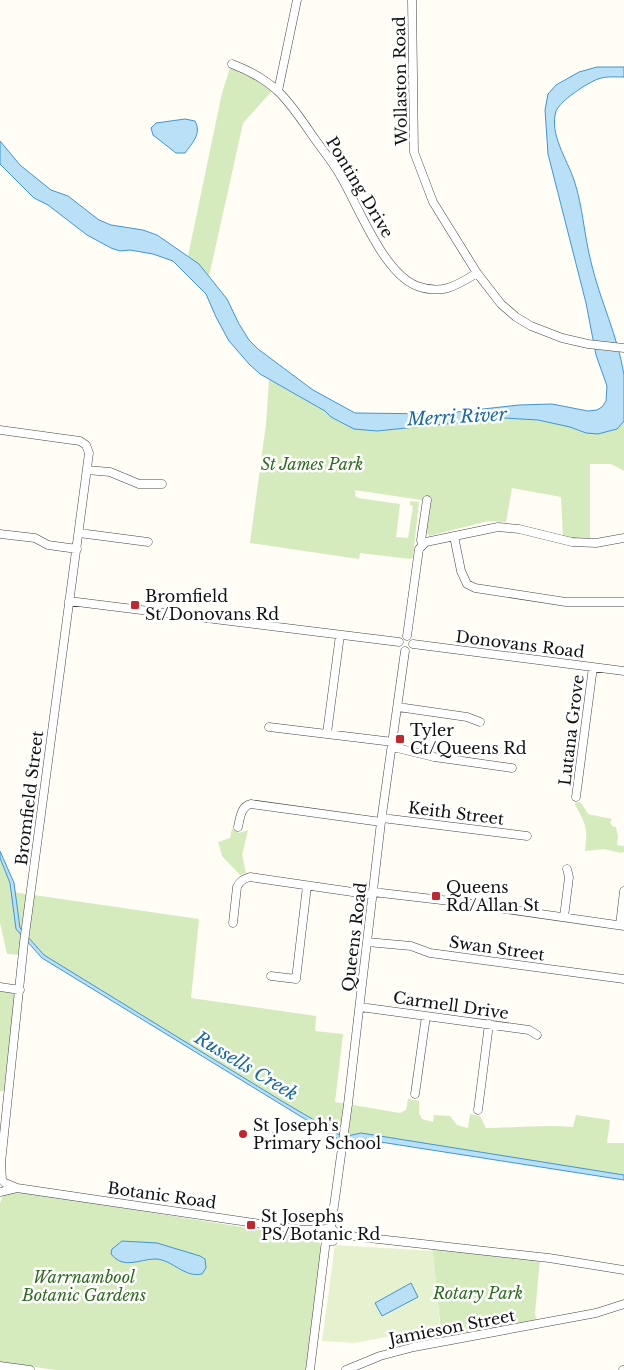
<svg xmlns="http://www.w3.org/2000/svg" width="624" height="1370" font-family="'Libre Baskerville',serif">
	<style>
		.green { fill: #d5ebbd }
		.pitch { fill: #e6f2cf }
		.water { fill: #b9e0f7; stroke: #3f96cf }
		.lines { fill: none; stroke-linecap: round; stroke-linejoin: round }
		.minor-casing { stroke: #444; stroke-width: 9 }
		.minor { stroke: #fff; stroke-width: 8 }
		.poi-dot { fill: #c4262e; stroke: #fff; stroke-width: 2 }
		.labels { text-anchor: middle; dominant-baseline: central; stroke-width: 5; stroke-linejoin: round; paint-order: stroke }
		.street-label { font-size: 16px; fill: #111; stroke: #fff }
		.park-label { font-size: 16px; font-style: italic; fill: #2f6b1f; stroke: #fff }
		.poi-label { font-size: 16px; fill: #111; stroke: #fff; text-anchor: start }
		.water-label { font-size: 18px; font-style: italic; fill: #1768a6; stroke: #fff }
	</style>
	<rect width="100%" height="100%" fill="#fffdf5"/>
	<path class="green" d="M230,68C246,73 259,80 272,91L243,123L209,276L199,264L188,256L222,93Z
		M269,379L325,411L331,417L355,429L377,431L504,418L538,420L570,427L586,433H602L617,429L624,421V471L611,464H590V543L563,540L561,497L512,488L506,522L488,521L429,536L425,529L428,501L355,490V496L358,498L400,504L396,537L408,538L413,506L410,505V501L419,502L413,557L411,559L360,553L359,559L250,543L266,424Z
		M579,802L582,804L588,814L612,819L610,822L612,826L616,827L618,837L617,845L624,846V852L621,853L604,849L585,851C588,828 586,824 575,805V803Z
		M232,828L239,833L248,830L242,855L246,873L240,875L222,856L218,842L230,838Z
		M0,854L13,892L199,919L191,998L316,1016L315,1031L343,1034L335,1102L400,1113L406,1110L408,1099L419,1101V1113L422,1119L433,1122L434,1115L450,1116L457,1125L468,1128L470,1114L480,1116L486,1128C515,1128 544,1124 573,1127L576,1115L610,1120L607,1143H624V1178L361,1137L343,1139L43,956L26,934L23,955L7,954L0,923Z
		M0,987L20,990L9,1091H0Z
		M17,1191L316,1239L320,1244L322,1252L306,1370H56L0,1362V1203L3,1195Z
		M432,1246L540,1257L535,1314L537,1324L442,1342Z"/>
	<path class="pitch" d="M335,1245L433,1251L440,1327L354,1343L322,1341Z"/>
	<path class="water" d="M597,67H624V77C615,77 606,76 598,79C587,83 560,101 556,111C549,134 567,159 574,180C583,207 584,235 591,262C600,301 618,336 624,375C624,390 624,406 624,421L617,429L598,434L586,433L570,427L538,420L504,418L377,431L354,429L331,417L325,411L260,374L249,364L229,341L216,317L206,294L173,261L153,254L130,250L120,251L111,248L87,235L48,205L34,198L0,164V141L20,165L51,190L68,196L99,220L111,225L143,230L157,235L199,264L227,299L239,324L249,340L258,349L313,390L355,413L438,414L519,405L552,404L588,411L597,410L602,407L606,401L607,386L596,355L586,303L548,154L545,110L548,94L556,85L579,72Z
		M185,119L195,121C202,134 192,143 185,153H176L153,135L151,128L156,123Z
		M0,851L14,883L20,928L44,955L280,1100L343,1137L361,1133L624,1175V1180L361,1139L342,1141L331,1135L42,958L16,929L10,883L0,858Z
		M122,1241L157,1243L200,1256L205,1259L206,1268L202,1274C184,1278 173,1260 156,1259C139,1259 124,1270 111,1254L112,1249Z
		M411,1283L418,1297L382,1316L375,1303Z"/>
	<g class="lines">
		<defs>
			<path id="minor" d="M412,0L414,152L433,202L477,273L501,304L516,317L531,326L562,338L588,344L624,348
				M232,64C274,80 287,98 312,135C321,148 332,161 340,175C358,205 383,273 417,286C442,295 456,286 477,273
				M278,91L297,0
				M0,430L80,441L86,445L89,453L24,942L1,1163L2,1180
				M87,470L110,472L139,484H162
				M79,533L148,542
				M0,534L35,538L48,545L77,549
				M454,536L461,571L467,584L475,588L566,602H624
				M422,545L421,540L427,500
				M69,601L399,642
				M407,636L419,549L426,542L498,527L519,529L572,542L596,543L624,538
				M413,644L624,671
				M398,707L467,717L480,722
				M269,727L393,742
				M327,733L340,635
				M393,747L434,757L512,768
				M576,797L593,667
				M382,818L527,836
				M238,827C240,818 241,806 251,804L381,822
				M373,892L450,901L624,926
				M564,917L569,877L567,869
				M233,923L237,887C240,881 243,879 250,877L373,895
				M620,925L624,891
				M367,942L411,946L430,953L624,979
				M271,976L296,979L307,886
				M0,987L20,990
				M360,1007L529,1030L537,1035
				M415,1094L426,1016
				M478,1110L489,1024
				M5,1183L17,1188L302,1230L325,1229L331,1228
				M0,1192L17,1188
				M331,1228L348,1104L381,822L405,651
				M331,1228L336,1232L351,1236L549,1258L624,1270
				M307,1231L323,1237L328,1241H333
				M0,1366L30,1370
				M310,1370L326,1240
				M346,1370L380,1356L414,1347L596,1313L624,1304
				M623,1370H624"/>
		</defs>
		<use href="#minor" class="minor-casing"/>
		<use href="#minor" class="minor"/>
	</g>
	<g class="poi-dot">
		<rect x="130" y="600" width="10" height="10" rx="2.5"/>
		<rect x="395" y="734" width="10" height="10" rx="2.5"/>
		<rect x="431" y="891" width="10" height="10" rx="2.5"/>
		<circle cx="243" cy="1134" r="5"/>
		<rect x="246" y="1220" width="10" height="10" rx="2.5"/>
	</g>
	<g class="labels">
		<g class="street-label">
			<text transform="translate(400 81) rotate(-91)">Wollaston Road</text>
			<text transform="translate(360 187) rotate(59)">Ponting Drive</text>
			<text transform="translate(520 644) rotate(7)">Donovans Road</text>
			<text transform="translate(571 730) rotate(-83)">Lutana Grove</text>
			<text transform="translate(29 798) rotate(-83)">Bromfield Street</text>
			<text transform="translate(456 813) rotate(7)">Keith Street</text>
			<text transform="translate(354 937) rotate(-83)">Queens Road</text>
			<text transform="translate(497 948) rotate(8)">Swan Street</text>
			<text transform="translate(451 1005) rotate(8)">Carmell Drive</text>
			<text transform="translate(162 1195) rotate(8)">Botanic Road</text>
			<text transform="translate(452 1327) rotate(-11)">Jamieson Street</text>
		</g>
		<g class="park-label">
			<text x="312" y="464">St James Park</text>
			<text x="84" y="1277">Warrnambool<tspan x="84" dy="18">Botanic Gardens</tspan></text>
			<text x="478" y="1293">Rotary Park</text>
		</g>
		<g class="poi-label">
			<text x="145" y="596">Bromfield<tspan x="145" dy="18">St/Donovans Rd</tspan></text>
			<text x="410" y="730">Tyler<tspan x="410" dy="18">Ct/Queens Rd</tspan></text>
			<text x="446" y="887">Queens<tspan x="446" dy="18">Rd/Allan St</tspan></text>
			<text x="253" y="1125">St Joseph's<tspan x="253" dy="18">Primary School</tspan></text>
			<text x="261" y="1216">St Josephs<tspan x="261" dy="18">PS/Botanic Rd</tspan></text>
		</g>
		<g class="water-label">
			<text transform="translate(457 417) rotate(-3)">Merri River</text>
			<text transform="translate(246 1066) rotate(31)">Russells Creek</text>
		</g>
	</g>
</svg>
